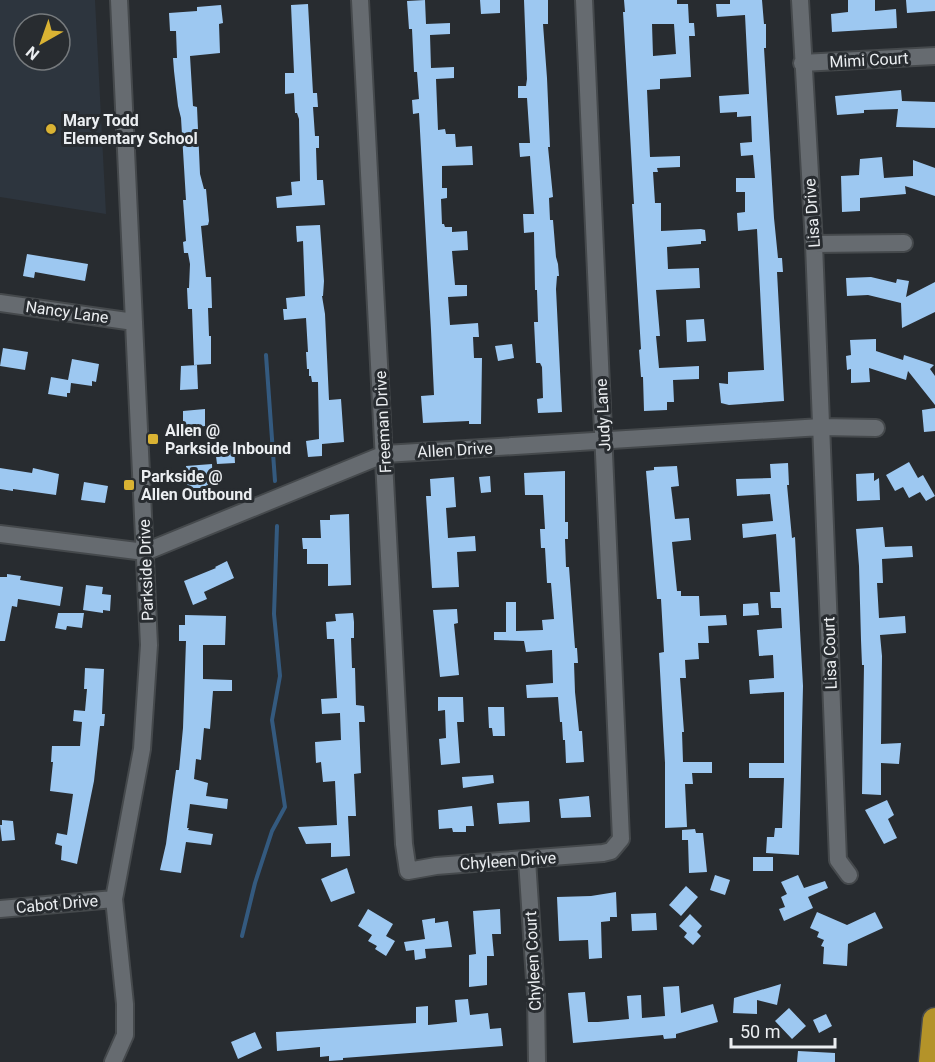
<svg xmlns="http://www.w3.org/2000/svg" width="935" height="1062" font-family="Roboto,sans-serif">
	<style>
		.built { fill: #2d353e; fill-rule: evenodd }
		.lines { fill: none; stroke-linecap: round; stroke-linejoin: round }
		.stream { stroke: #345a7f; stroke-width: 4 }
		.building { fill: #9dc8f1; fill-rule: evenodd }
		.minor-casing { stroke: #45494c; stroke-width: 20 }
		.highway-casing { stroke: #45494c; stroke-width: 27 }
		.minor { stroke: #666b70; stroke-width: 16 }
		.highway { stroke: #b49329; stroke-width: 24 }
		.poi-dot { fill: #dab333; stroke: #282c30; stroke-width: 2 }
		.labels { text-anchor: middle; dominant-baseline: central; stroke-width: 6; stroke-linejoin: round; paint-order: stroke }
		.street-label { font-size: 16px; fill: #ebeef1; stroke: #282c30 }
		.poi-label { font-size: 16px; font-weight: bold; fill: #ebeef1; stroke: #282c30; text-anchor: start }
	</style>
	<rect width="100%" height="100%" fill="#282c30"/>
	<path class="built" d="M0,0H95L106,214L0,197ZM24,24H60V60H24Z"/>
	<g class="lines">
		<path class="stream" d="M266,355L275,481
			M242,936L255,883L272,831L285,807L272,720L280,676L274,614L277,526"/>
	</g>
	<path class="building" d="M425,0L426,24L450,23V34L430,35L431,68L454,67V78L436,79L438,130L445,129L446,134H455L456,147L472,146L473,165L442,166V188H447V198L441,199L442,224H444L445,227H452V232L467,231L468,250L452,251L455,285H467V296L448,297L450,325L478,323L479,337H473L474,358H482L481,424H469V421L423,423L421,396L434,395L431,330L419,113L413,114L412,100L419,99L417,72H414L412,29H409L407,1Z
		M480,0H500V13L481,14Z
		M524,0H548V24H543L547,78L550,147H548L553,197L549,198L550,220H553L556,257L558,264L559,276H557L556,289L562,412L538,413L537,399L543,398L542,367L540,363H536L534,322H538L537,290H535L534,232L524,233L523,214H534L530,156L520,157L519,143H530L527,98H518V86H526L527,79Z
		M624,0H677V4H688L689,23H694L695,36H689L691,77L660,79V89L647,90L650,157L680,156V167L657,168L658,172H653L655,203H661V231L701,229L705,230L706,241H701V244L667,247L668,269L699,268L700,288L656,290L660,336H656L659,368L699,366V379L673,380L674,402H667V410L644,411L643,377H641L639,350L641,349L632,204H634L623,12H625ZM652,24H674L676,54L653,56Z
		M730,0H762L764,24H766V48H764L774,218L778,258H782L783,272H777L784,401L729,405L721,403L719,383L728,384V372L764,370L757,229L738,231L737,213L745,212V192H736V178H755L753,155L741,156L740,143L752,142L751,116L737,117V112L720,113L719,96L749,94L745,15L717,17L716,4H730Z
		M848,0H875V11L896,9L897,28L832,32L831,14L848,12Z
		M906,0H935V11L907,13Z
		M308,4L313,93H317L318,107H313L315,136H319V148H316L317,180H323L325,205L277,208L276,197L292,195L291,182L300,181L299,119L297,113H295L294,93L285,94V73H294L291,5Z
		M221,5L223,23L219,24L220,53L190,56L193,106L197,107L200,174L204,189H206L209,221L208,225L201,226L206,277H211L212,308H208L209,336H211V364L194,365L192,309H188L187,288H189L190,264L188,253H184L183,242L186,241L183,200H186L181,118L178,106L174,71L173,58H177L176,31H170L169,13L197,11V7Z
		M901,90L902,101L935,102V128L896,127L898,109L864,110V113L837,115L835,96Z
		M882,157L884,178L913,176V160L935,168V196L905,186L906,194L860,198V211L842,212L841,176L859,175L860,159Z
		M320,225L324,281L323,296H322L325,314L329,400L341,399L344,442L322,444V456L308,457L306,441L319,439L318,382H312L311,376H309V369H307L306,352H308L306,318L284,320L283,309H287L286,298L305,296L303,241L297,242L296,226Z
		M27,254L88,264L85,281L35,272L34,278L23,276Z
		M871,277L896,283L897,279L909,281L906,297L935,282V312L902,328L901,303L868,295L847,296L846,278Z
		M704,319L706,341L687,342L686,320Z
		M876,339V351L903,360L904,355L934,365L930,369L935,376V405L908,371L906,380L869,368L870,382L851,383V369L847,370L846,356L851,355L850,340Z
		M512,344L514,358L498,361L495,346Z
		M3,348L28,352L25,370L0,366Z
		M72,359L99,364L96,382L92,381V386L71,383L70,393H67V397L48,394L51,377L68,380Z
		M197,365L198,389L180,390L181,366Z
		M935,408V431L924,432L922,410Z
		M205,409V426L199,427L200,433L183,434V411Z
		M234,446L235,463L217,464L215,448Z
		M909,462L918,478L923,475L935,496L926,501L920,492L909,498L903,487L895,491L886,475Z
		M788,463L789,485H787L792,538L795,537L803,686L799,855L766,853L767,837H774L775,828H782L784,778H749V763H784V692L750,694L749,680L774,678L773,655L759,656L757,630L782,628L781,608H771L770,592H780L776,534L743,538L742,524L773,521L770,494L737,496L736,479L771,478L770,464Z
		M212,464L213,488L187,489L186,466Z
		M677,466L679,486L671,487L675,519L689,518L691,540L672,542L677,591H681V596H699L700,616L726,615L727,625L708,626L709,643H698L699,659L685,660L686,678H680L684,732H682L683,762H712V773H692L693,784H685L687,827L665,828V763L659,653L664,652L661,599H657L646,471L654,470V467Z
		M0,468L32,473L33,468L59,474L56,495L13,489V491L0,489Z
		M565,471V522H568V539H565L566,567H569L575,648H577L578,663H574L575,692L579,731H582L584,762L566,763L565,740H563L562,722H560L558,697L527,698L526,685L553,683L552,650L526,652L524,641L494,640V632H506V602H516V631L543,630L542,620L554,619L551,583H547L545,548H541L540,529H545L543,495H525L524,473Z
		M874,473V481L879,478L880,500L857,501L856,474Z
		M490,476L491,492L481,493L479,477Z
		M454,477L456,507L446,508L448,538L475,536L476,551L457,552L459,587L432,588L426,496H431L430,479Z
		M84,482L108,486L105,503L81,500Z
		M349,514L351,585L328,586V564H307V549H303L302,538H321L320,520H330V515Z
		M883,527L885,547L912,546L913,557L882,559L883,583H877L879,618L905,616L906,633L880,635L882,656L881,744L901,743L899,764L881,763V795L862,794L864,665H862L861,640L859,566L856,529Z
		M227,561L234,578L204,592L207,599L193,605L184,581L216,568L215,567Z
		M7,574L21,576L20,580L63,587L60,606L18,599L17,607L12,606L5,641H0V577H7Z
		M86,585L103,587L102,594L111,595L110,611L103,610V613L83,610Z
		M758,603L759,615L743,616V604Z
		M457,609L458,623L454,624L459,675L440,677L433,610Z
		M58,613H84L82,628L67,626L66,630L55,628Z
		M353,613L354,622V638H351L352,668H355L356,705L364,706L365,722H359L361,773L354,774L356,816H348L350,856L331,857V843L306,844L298,827L337,825L335,781L323,782L321,762L316,763L315,742L341,740L340,713L322,714L321,699L337,698L334,639H327L326,622L336,621L335,614Z
		M185,615L226,616L225,645H203V679L232,680V691H213L210,729L204,728L201,760L196,759L194,779L208,783L206,796L228,799L227,809L190,804L187,828H189L188,830L213,834L211,845L186,842L181,873L160,870L166,844L176,770H179L183,728L186,641H179V625H185Z
		M85,668L104,669L102,714H105L104,726H100L94,781L77,864L61,860L62,846L55,844L57,833L67,835L73,794L50,791L53,762H51L52,746H80L82,722L73,721L74,710L85,711L87,689H84Z
		M438,697H463L464,722H457L460,763L441,765L439,739L446,738L445,710L438,711Z
		M488,707H504L505,736H493L492,728H489Z
		M493,775L494,783L463,788L462,777Z
		M589,796L591,817L561,818L559,799Z
		M887,800L894,815L888,819L897,838L884,844L865,810Z
		M529,801L530,822L499,824L497,803Z
		M472,806L474,826H466V832H453L452,828L439,829L438,810Z
		M2,820L13,821L15,840L2,841L0,825H2Z
		M695,829L696,833H703L707,872L689,873L688,840H682V830Z
		M753,857H773V871H753Z
		M347,868L355,893L331,902L321,879Z
		M715,875L730,880L725,895L710,890Z
		M798,875L804,888L825,881L828,888L808,897L813,908L784,921L779,909L785,907L781,897L787,894L781,882Z
		M686,886L698,897L681,916L669,905Z
		M616,892L617,917H610V921L601,922L602,958L589,959L588,940L559,941L557,897L591,896Z
		M368,909L393,924L386,936L395,941L386,956L375,949L377,946L368,941L372,935L358,926Z
		M500,909L501,934H492L494,956H487V985L469,987V955L476,954L473,911Z
		M817,912L847,925L875,912L883,928L848,944L847,966L823,964L824,947L821,946L824,940L817,937L819,932L810,928Z
		M656,913L657,930L632,931L631,914Z
		M690,914L702,926L697,932L701,936L693,945L684,937L687,933L679,926Z
		M435,918V923L448,921L452,947L425,949L426,958L415,960L414,950L406,951L404,942L425,939L422,920Z
		M781,984L777,1005L757,1000V1014L733,1013L734,998Z
		M679,986L681,1013L713,1004L718,1022L676,1034V1038L664,1039L663,1035L573,1043L568,993L585,992L588,1022H598L629,1019L627,996L641,995L642,1018L665,1016L663,987Z
		M468,999L470,1015L488,1013L490,1029L501,1028L503,1046L343,1058V1060L329,1061V1056L320,1057V1047L277,1051L276,1032L416,1023V1007L428,1006V1025L457,1022L455,1000Z
		M789,1008L806,1026L792,1039L775,1021Z
		M826,1014L832,1026L819,1033L813,1020Z
		M255,1032L262,1048L238,1059L231,1042Z
		M798,1051L835,1053V1062H797Z"/>
	<g class="lines">
		<defs>
			<path id="minor" d="M360,0L404,844L408,871L436,866L603,853L611,851L621,839L584,0
				M800,0L814,244L838,860L849,875
				M802,63L935,56
				M814,244L904,243
				M0,303L134,322
				M0,534L145,552L385,454L821,427L876,428
				M527,860L536,995L537,1062
				M0,909L114,899
				M113,1062L125,1035V1004L114,899L142,749L149,645L119,0"/>
			<path id="highway" d="M931,1062L935,1020"/>
		</defs>
		<use href="#minor" class="minor-casing"/>
		<use href="#highway" class="highway-casing"/>
		<use href="#minor" class="minor"/>
		<use href="#highway" class="highway"/>
	</g>
	<g class="poi-dot">
		<circle cx="51" cy="129" r="6"/>
		<rect x="147" y="433" width="12" height="12" rx="3"/>
		<rect x="123" y="479" width="12" height="12" rx="3"/>
	</g>
	<g class="labels">
		<g class="street-label">
			<text transform="translate(869 60) rotate(-3)">Mimi Court</text>
			<text transform="translate(812 213) rotate(-94)">Lisa Drive</text>
			<text transform="translate(67 312) rotate(8)">Nancy Lane</text>
			<text transform="translate(603 415) rotate(-93)">Judy Lane</text>
			<text transform="translate(383 422) rotate(-93)">Freeman Drive</text>
			<text transform="translate(455 450) rotate(-3)">Allen Drive</text>
			<text transform="translate(146 570) rotate(-92)">Parkside Drive</text>
			<text transform="translate(830 653) rotate(-92)">Lisa Court</text>
			<text transform="translate(508 861) rotate(-4)">Chyleen Drive</text>
			<text transform="translate(57 904) rotate(-5)">Cabot Drive</text>
			<text transform="translate(533 961) rotate(-93)">Chyleen Court</text>
		</g>
		<g class="poi-label">
			<text x="63" y="120">Mary Todd<tspan x="63" dy="18">Elementary School</tspan></text>
			<text x="165" y="430">Allen @<tspan x="165" dy="18">Parkside Inbound</tspan></text>
			<text x="141" y="476">Parkside @<tspan x="141" dy="18">Allen Outbound</tspan></text>
		</g>
	</g>
	<g transform="translate(42 42) rotate(220)"><circle r="28" fill="#282c30" stroke="#767a7d" stroke-width="1.5"/>
	<path d="M0-4.5L10 22L0 15L-10 22Z" fill="#dab333"/>
	<text y="-9" font-size="16" font-weight="bold" text-anchor="middle" fill="#ebeef1">N</text>
	</g>
	<path d="M731 1038v9h104v-9" fill="none" stroke="#ebeef1" stroke-width="3"/>
	<text x="740" y="1038" font-size="18" fill="#ebeef1" stroke="#282c30" stroke-width="4.5" paint-order="stroke">50 m</text>
</svg>
